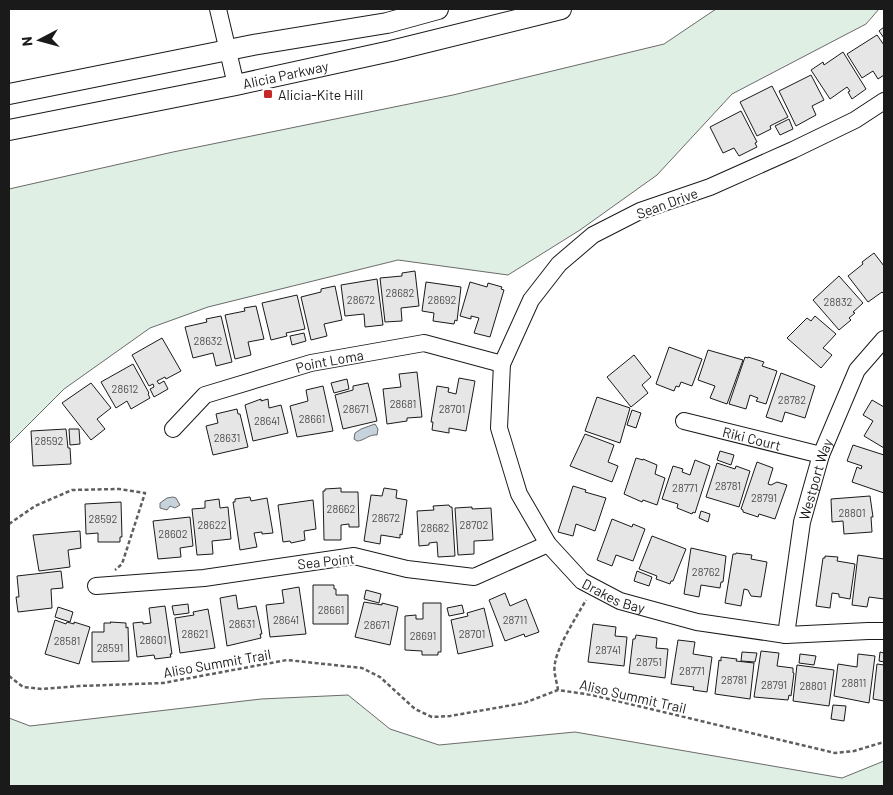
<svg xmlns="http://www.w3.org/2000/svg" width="893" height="795" font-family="Barlow,sans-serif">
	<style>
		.green { fill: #e0efe3; stroke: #6a6a6a }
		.water { fill: #c6d2dc; stroke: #6a6a6a }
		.building { fill: #e6e6e6; stroke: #1a1a1a }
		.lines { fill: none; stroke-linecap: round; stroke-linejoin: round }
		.minor-casing { stroke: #1a1a1a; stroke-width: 18 }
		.major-casing { stroke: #1a1a1a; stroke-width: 22 }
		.path { stroke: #5f5f5f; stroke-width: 2.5; stroke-dasharray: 4 2.5; stroke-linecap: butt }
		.minor { stroke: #fff; stroke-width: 16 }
		.major { stroke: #fff; stroke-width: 20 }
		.poi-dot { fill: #c62828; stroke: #fff; stroke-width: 2 }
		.labels { text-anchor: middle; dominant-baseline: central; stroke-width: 4; stroke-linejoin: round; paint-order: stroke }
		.number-label { font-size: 11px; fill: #4d4d4d }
		.street-label { font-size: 14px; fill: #1a1a1a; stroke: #fff }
		.poi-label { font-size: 14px; fill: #1a1a1a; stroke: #fff; text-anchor: start }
	</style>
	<rect width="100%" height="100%" fill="#fff"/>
	<path class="green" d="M716,9H879L866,24L732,94L657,175L580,230L508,275L398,260L208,307L150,328L64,389L9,444V189L173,152L453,95L664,44Z
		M348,695L390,729L439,745L575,732L842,778L884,761V786H9V718L30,726L261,699Z"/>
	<path class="water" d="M375,424L378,429L377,435C369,434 364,441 357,441L354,439L355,433L361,429Z
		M173,497L176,498L180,505L175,508L170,506L167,510L160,508V503L167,498Z"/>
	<path class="building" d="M884,27V38L879,31Z
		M877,35L884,45V75L878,79L873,71L862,78L847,54Z
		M843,52L866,89L852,99L848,92L850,91L847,87L830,99L811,70L823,62L824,65Z
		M811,75L824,100L812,106L816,115L796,126L779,91Z
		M772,86L788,117L770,126L771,129L757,136L740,102Z
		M741,111L757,142L755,143L757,147L739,156L734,148L723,153L710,127Z
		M789,119L793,129L780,135L775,126Z
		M874,253L884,266V294L882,292L868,302L848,276L863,264L862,262Z
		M415,271L419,306L401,308L402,321L385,322L380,278L402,276V273Z
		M839,276L863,303L853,312L855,313L849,318L851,320L839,330L813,300Z
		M377,279L383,325L365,327L364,314L345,316L341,285Z
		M426,282L461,287L457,321L455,320L454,324L433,321L434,313L422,311Z
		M470,282L487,287L488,283L502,287L501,289L504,290L490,337L474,333L479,318L471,316V319L460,316Z
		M335,286L342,320L324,324L327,336L311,340L301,297L321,292V289Z
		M297,295L305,329L286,333L287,336L271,340L262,303Z
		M256,306L264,339L248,342L251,355L235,359L225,315L245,311L244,308Z
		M221,316L232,362L216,366L213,353L193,358L185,327L207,322L206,319Z
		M815,316L836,334L823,348L832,355L821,368L787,338L807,318L811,321Z
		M304,333L306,341L292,345L290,336Z
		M162,338L181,371L166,379L165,377L157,381L159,384L164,381L168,389L154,397L150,389L154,387L153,384L149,386L132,355Z
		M669,347L702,359L692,386L681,382L679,387L676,386L674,391L656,384Z
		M708,350L743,360L727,404L710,398L715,386L698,380Z
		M634,355L651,377L642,385L648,393L631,407L607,377Z
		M745,357L748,358V357L764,362L762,366L777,371L766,404L756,401L758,398L750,395L746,409L729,404Z
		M133,364L149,393L148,394L150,398L131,409L127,401L116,408L101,382Z
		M417,372L422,417L407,418V421L387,424L383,389L401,387L399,374Z
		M781,373L815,386L805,418L785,412L782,422L766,417Z
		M459,378L475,381L466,431L449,428V433L432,430L433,422H431L437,386L449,388L448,392L456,394Z
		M347,379L349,389L334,393L331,383Z
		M91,383L111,408L97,419L105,429L91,440L62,403Z
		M368,383L377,421L343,429L335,395L353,390V386Z
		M323,386L333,431L297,437L290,406L308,401L306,390Z
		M597,397L630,408L620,443L585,431Z
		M261,399V401L268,399L269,408L281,405L288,433L253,441L245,405Z
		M872,400L884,407V448L864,436L873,421L863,415Z
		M237,409L238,414H240L248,447L213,455L206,426L218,423L216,414Z
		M632,410L641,413L636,428L627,425Z
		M66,429L68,448H70L71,464L33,466L31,431Z
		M69,429H79L80,444L70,445Z
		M585,434L614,445L608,462L618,466L612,482L570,466Z
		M853,445L884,455V493L852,482L857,467L861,469L862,466L847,461Z
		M720,451L734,455L731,465L717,460Z
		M636,458L643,460V459L657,465L655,474L665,478L657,505L643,500L642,502L624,494Z
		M695,460L710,466L695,513L693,512L692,514L677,508L678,504L662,499L673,466L683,469L682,472L690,475Z
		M757,462L773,468L768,484L771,485L777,482L787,485L775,519L759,514L758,517L743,512V510L741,509Z
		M717,463L735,469L736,466L750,471L739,507L706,497Z
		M573,486L586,490L585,492L606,498L595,531L576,524L573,536L558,532Z
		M341,488V492H358L359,527H349V524L341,525V540H324L323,491H325V489Z
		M384,488L397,490L396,498L407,500L402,535L400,534V538L381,535L380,544L364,541L371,495L382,496Z
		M870,496L873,517H871L872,532L844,534L843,521L832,522L831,499Z
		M250,497L251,501L267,498L273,533L262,534V532L254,533L257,547L240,550L233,502H235V499Z
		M219,499L220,508L228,507L231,539L212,541L213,554L197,555L192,509L205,508V501Z
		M313,500L316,529L304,531L305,540L291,543L290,541L283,542L278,505Z
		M121,502L122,537H120V542H98V533L86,534L85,504Z
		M449,505L450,507H452L455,556L438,557L437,542L429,543V545L419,546L417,511L434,510L433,506Z
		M472,507V509L491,508L493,540L474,541V554L458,555L455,508Z
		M701,511L710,514L708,522L699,518Z
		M190,517L193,546L180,548L181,557L158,559L153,521Z
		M612,519L632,527L633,524L645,529L633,561L616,555L612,566L597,560Z
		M80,531L81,548L68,550L70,567L39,571L33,535Z
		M652,536L686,549L673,581H671L670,584L656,579L657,576L639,569Z
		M691,548L726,556L723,582H721L720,588L701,585L699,597L684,594Z
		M736,553L752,555L751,559L767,562L761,597L751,596L748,590L744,589L741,606L725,603L733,554H736Z
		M858,555L884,559V599L869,597L867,607L852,605Z
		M825,556L838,557L837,561L855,564L850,599L839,597V594L832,593L830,608L816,606L823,558H825Z
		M61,571L63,588L51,589L52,608L18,612L16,597H19L17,576Z
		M637,571L652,577L649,586L634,581Z
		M313,585H334V589H336V595H348V624H313Z
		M299,587L306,634L270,637L266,605L284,603L282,590Z
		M366,590L381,594L379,603L364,599Z
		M505,593L510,606L526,599L539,632L525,637L524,634L505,641L489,600Z
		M236,595L238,609L256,606L262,634H260L261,638L227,646L220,598Z
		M364,602L382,605V603L398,607L390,645L355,637Z
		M423,603H441V652H438V655H422V651L405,650V616L416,615V619H423Z
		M188,604L189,613L174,615L172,606Z
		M462,605L464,613L449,616L447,608Z
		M165,606L172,654H170L171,657L155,659L154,655L137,657L133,623L143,622V624L151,623L149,608Z
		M58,607L73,612L70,622L55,617Z
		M484,608L493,646L458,654L451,620L468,616L467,613Z
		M208,609L215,648L180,653L175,618L194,615L193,612Z
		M55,620L66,624L67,622L74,624V622L90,627L79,664L45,654Z
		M110,622L126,623V628L128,627L129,661L92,662V632H104V623H111Z
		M593,624L616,627L615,636L627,637L624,666L588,662Z
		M636,635L657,638L656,648L668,649L665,678L629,673L633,639H635Z
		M678,640L695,642L693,654L712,657L707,692L693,690L694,687L671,684Z
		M761,651L779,653L777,666L793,668V673H794L791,696L789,695L788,700L754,697Z
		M742,652L757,653L755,662L741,661Z
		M880,652L884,653V662L879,661Z
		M800,654L816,656L814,665L799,663Z
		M858,654L875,656L869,703L834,696L838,664L857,667Z
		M721,657L737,659L736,661L754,663L750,699L715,694L719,660L721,661Z
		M877,664L884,665V701L873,699Z
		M797,665L834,670L829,706L793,701Z
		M833,705L846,706L844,721L831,719Z"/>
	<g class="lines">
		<defs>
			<g id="minor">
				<path d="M218,9L236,85"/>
				<path id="s1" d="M884,101L855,120L793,150L710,187L640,211L593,235L559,264L531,300L502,364L499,428L519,494L548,544L582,581L620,601L697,622L786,635L868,631H884"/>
				<path id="s2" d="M684,421L821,455"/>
				<path id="s3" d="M173,429L205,395L311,363L424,343L502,364"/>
				<path d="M96,586L204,578L354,556L407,569L474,577L548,544"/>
				<path id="s4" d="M786,635L802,522L821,455L857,370L884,339"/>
			</g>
			<g id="major">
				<path d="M9,94L253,45L387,23L438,9"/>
				<path id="s5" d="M9,130L236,85L391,51L561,9"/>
			</g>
		</defs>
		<use href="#minor" class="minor-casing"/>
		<use href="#major" class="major-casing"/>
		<path class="path" d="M9,524L35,506L72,490L119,489L145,493L122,564L115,570
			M9,676L23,687L42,689L79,686L163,683L287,660L362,668L380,677L415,709L432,717L450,716L524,703L558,690L592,695L835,753L854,751L884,742
			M558,690C557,682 553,672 555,663C558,645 577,616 586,600"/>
		<use href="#minor" class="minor"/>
		<use href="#major" class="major"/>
	</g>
	<rect class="poi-dot" x="263" y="89" width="10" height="10" rx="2.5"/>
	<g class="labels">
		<g class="number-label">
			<text x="400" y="292">28682</text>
			<text x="361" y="299">28672</text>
			<text x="442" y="299">28692</text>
			<text x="838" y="301">28832</text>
			<text x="208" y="340">28632</text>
			<text x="125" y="388">28612</text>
			<text x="792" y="399">28782</text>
			<text x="403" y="403">28681</text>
			<text x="356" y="408">28671</text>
			<text x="452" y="408">28701</text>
			<text x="312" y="418">28661</text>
			<text x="267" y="420">28641</text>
			<text x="227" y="437">28631</text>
			<text x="49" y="440">28592</text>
			<text x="728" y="485">28781</text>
			<text x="685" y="487">28771</text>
			<text x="764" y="497">28791</text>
			<text x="341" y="508">28662</text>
			<text x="852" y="512">28801</text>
			<text x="386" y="517">28672</text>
			<text x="103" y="518">28592</text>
			<text x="212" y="524">28622</text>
			<text x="474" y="524">28702</text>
			<text x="435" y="527">28682</text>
			<text x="173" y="533">28602</text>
			<text x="706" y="571">28762</text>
			<text x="331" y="609">28661</text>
			<text x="286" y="619">28641</text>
			<text x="515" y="619">28711</text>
			<text x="242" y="623">28631</text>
			<text x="377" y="624">28671</text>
			<text x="195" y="633">28621</text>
			<text x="472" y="633">28701</text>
			<text x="423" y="635">28691</text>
			<text x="153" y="639">28601</text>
			<text x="67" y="640">28581</text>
			<text x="110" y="647">28591</text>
			<text x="608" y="649">28741</text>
			<text x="649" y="661">28751</text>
			<text x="692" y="670">28771</text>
			<text x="734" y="679">28781</text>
			<text x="854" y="682">28811</text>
			<text x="774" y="684">28791</text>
			<text x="813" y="685">28801</text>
		</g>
		<g class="street-label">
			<text stroke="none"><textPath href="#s5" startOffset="282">Alicia Parkway</textPath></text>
			<text transform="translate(667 203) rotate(-20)">Sean Drive</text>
			<text stroke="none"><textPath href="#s3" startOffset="176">Point Loma</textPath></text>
			<text stroke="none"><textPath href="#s2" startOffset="70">Riki Court</textPath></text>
			<text stroke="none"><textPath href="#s4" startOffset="159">Westport Way</textPath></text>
			<text transform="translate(326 561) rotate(-6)">Sea Point</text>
			<text stroke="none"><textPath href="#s1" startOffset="758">Drakes Bay</textPath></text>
			<text transform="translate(217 663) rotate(-10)">Aliso Summit Trail</text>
			<text transform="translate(633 696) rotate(13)">Aliso Summit Trail</text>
		</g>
		<g class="poi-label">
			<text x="278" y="94">Alicia-Kite Hill</text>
		</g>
	</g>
	<rect width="893" height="795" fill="none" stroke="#1a1a1a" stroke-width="20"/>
	<g transform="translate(40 40) rotate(264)" stroke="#ffffff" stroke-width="4" paint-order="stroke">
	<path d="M0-4L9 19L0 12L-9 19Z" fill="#1a1a1a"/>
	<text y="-8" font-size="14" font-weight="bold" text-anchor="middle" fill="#1a1a1a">N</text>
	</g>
</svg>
